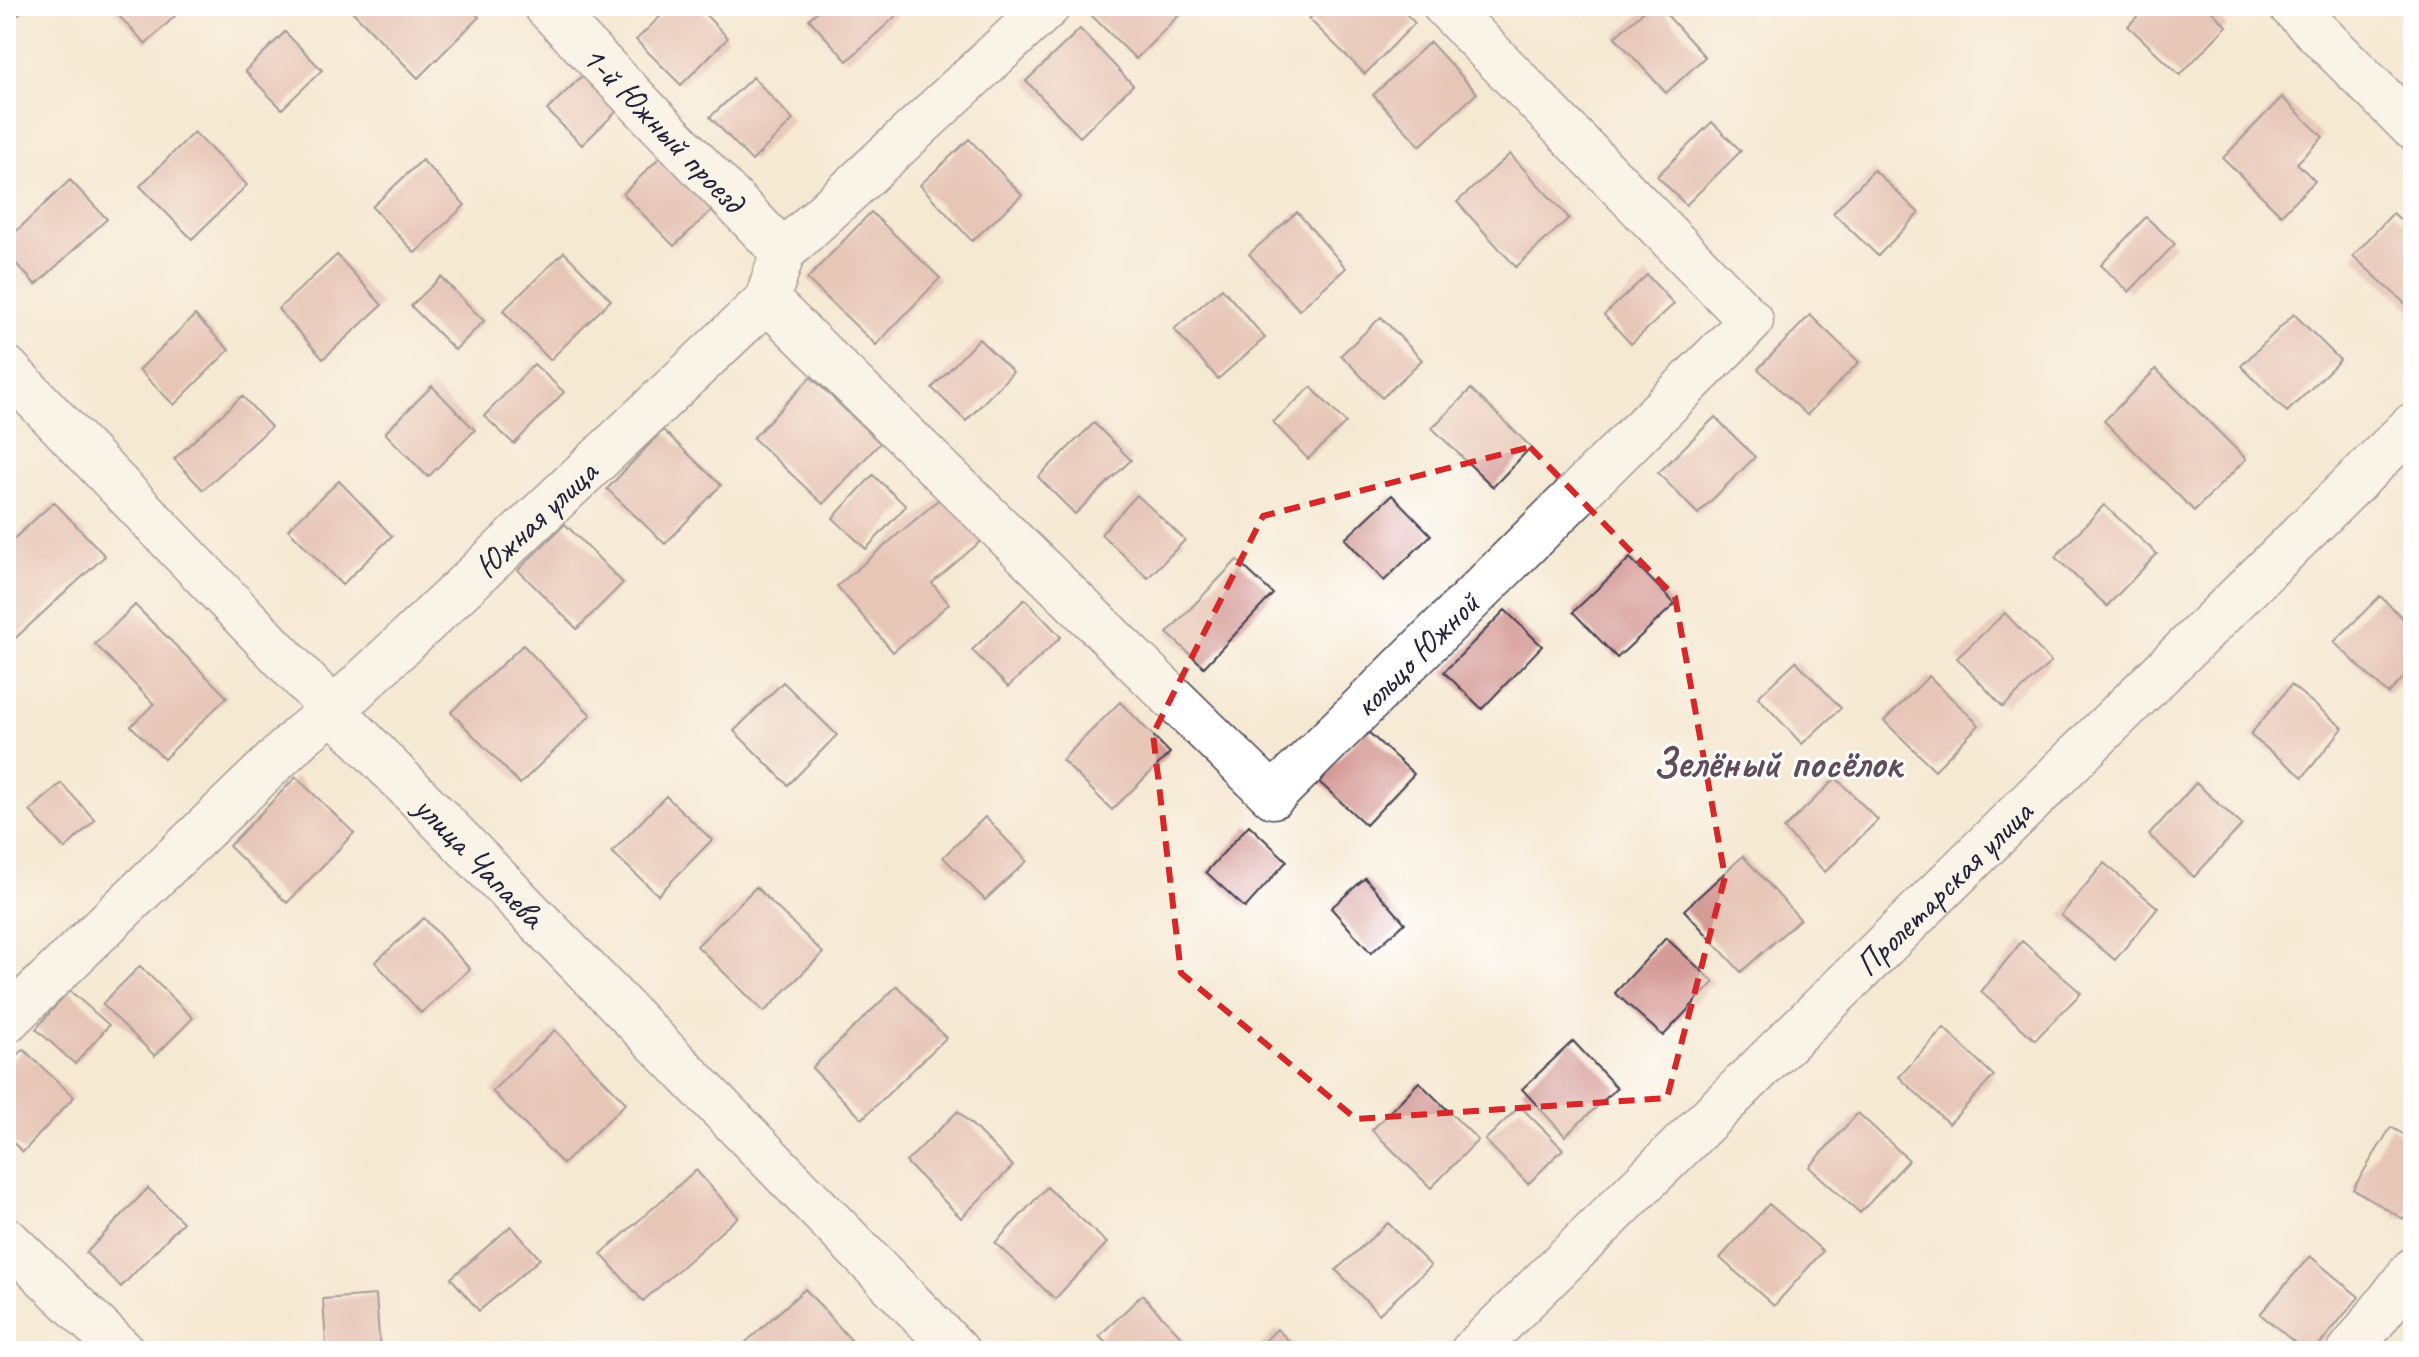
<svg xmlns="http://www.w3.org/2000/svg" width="2419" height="1357" font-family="Caveat,sans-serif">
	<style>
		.building { fill: #d59b97 }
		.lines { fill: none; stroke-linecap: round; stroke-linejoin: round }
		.minor-casing { stroke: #424052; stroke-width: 47 }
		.minor { stroke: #fff; stroke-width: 44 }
		.marked { fill: none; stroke: #d62828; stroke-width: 6; stroke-dasharray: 16 10; stroke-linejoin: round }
		.labels { text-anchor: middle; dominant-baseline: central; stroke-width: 6; stroke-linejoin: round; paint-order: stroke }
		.street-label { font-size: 34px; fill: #22223b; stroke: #fff }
		.district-label { font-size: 42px; font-weight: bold; fill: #614c5b; stroke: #fff }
	</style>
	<rect width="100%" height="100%" fill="#fff"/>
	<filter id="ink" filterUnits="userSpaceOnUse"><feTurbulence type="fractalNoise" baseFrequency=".0125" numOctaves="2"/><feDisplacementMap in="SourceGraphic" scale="16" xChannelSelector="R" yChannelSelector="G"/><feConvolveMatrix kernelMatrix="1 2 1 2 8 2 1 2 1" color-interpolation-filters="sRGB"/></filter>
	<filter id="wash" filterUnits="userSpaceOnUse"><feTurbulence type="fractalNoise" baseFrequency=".006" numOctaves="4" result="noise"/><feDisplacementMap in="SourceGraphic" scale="32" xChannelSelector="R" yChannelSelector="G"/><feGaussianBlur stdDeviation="1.8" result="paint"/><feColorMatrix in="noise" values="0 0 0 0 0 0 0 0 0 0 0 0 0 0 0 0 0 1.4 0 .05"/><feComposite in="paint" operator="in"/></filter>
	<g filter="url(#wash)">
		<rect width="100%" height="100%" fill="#f6e9d3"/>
		<g id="blocks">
			<path class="building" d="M6,6H28L6,25Z
				M119,6H185L146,44L114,11Z
				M347,6H469L479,17L418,78Z
				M671,6H697L728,38L681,85L636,40Z
				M823,6H893L899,13L847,61L809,19Z
				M1098,6H1188L1136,59L1090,14Z
				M1322,6H1398L1415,23L1365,74L1309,19Z
				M1571,6H1587L1579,14Z
				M1649,6H1659L1705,57L1666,93L1615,37Z
				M2147,6H2206L2227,26L2180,75L2128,26Z
				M1080,29L1133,85L1080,137L1026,81Z
				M285,32L322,70L282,109L245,71Z
				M1430,42L1477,93L1420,146L1373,95Z
				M582,76L617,111L582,145L547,110Z
				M753,77L793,120L752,161L710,117Z
				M2282,97L2323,137L2297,163L2315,181L2281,215L2223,158Z
				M1712,122L1741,151L1686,205L1657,176Z
				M194,132L247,185L192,239L140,186Z
				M969,139L1022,195L972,241L920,185Z
				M665,152L717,205L674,246L623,194Z
				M1510,154L1569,218L1516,267L1457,202Z
				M422,160L465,205L415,253L372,207Z
				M1874,170L1919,213L1878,256L1833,213Z
				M70,180L107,219L36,285L6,253V241Z
				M871,212L940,278L876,345L807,279Z
				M1297,212L1346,268L1299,310L1249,254Z
				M2393,213L2413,231V311L2353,256Z
				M2146,217L2175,244L2129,292L2101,265Z
				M564,252L611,300L550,360L503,311Z
				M337,255L382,305L323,359L278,309Z
				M1647,275L1674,304L1631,344L1604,315Z
				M441,277L484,321L455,350L411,306Z
				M1222,288L1265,338L1218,379L1174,329Z
				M2294,314L2340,360L2287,412L2241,366Z
				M195,315L229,350L174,405L139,370Z
				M1810,315L1859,362L1807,415L1758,369Z
				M1381,317L1422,360L1382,398L1341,355Z
				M979,339L1013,372L966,421L932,388Z
				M534,364L564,392L514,444L484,416Z
				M2156,369L2246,459L2194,511L2104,421Z
				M811,377L880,443L823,504L753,438Z
				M432,386L475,430L428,477L385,433Z
				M1311,387L1346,423L1308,459L1273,422Z
				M1471,389L1531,447L1493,487L1432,428Z
				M242,396L271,427L203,490L174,459Z
				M1715,417L1755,457L1698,514L1658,473Z
				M1094,423L1131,460L1075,514L1038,477Z
				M663,430L721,485L665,544L607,489Z
				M873,475L906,506L866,549L833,518Z
				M339,481L392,536L342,585L288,529Z
				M949,491L987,536L932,583L949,604L893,652L837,586Z
				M1137,495L1185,540L1148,578L1101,534Z
				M1392,495L1431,535L1384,581L1345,539Z
				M54,502L105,556L10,643L6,639V546Z
				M2104,505L2157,554L2107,606L2055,557Z
				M565,524L623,583L577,629L518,570Z
				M1630,558L1675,604L1617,658L1573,612Z
				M1237,560L1273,594L1204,667L1167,633Z
				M2380,596L2413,628V668L2388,694L2334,642Z
				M1025,599L1061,637L1008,687L972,650Z
				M135,605L227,697L164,759L131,726L154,704L95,644Z
				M1505,610L1542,646L1482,709L1444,672Z
				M2005,613L2051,662L2003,707L1957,658Z
				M523,645L591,715L520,784L451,712Z
				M1796,661L1841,708L1802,744L1758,697Z
				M1929,676L1979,725L1935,770L1884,721Z
				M783,682L837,735L788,785L734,731Z
				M2291,685L2343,728L2303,777L2250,735Z
				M1120,702L1170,753L1112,810L1062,760Z
				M1366,730L1414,774L1366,825L1318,781Z
				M296,777L354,833L287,903L229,846Z
				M1836,778L1878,820L1825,872L1784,829Z
				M61,783L95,820L65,849L30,811Z
				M2196,783L2242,825L2194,877L2149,835Z
				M666,796L712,840L658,895L612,852Z
				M985,817L1027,861L985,900L943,857Z
				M1249,825L1287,861L1245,908L1206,872Z
				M1743,856L1800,919L1741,972L1684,910Z
				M2104,863L2158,908L2115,960L2061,915Z
				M1365,878L1405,923L1371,953L1331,908Z
				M756,887L823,953L764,1012L697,946Z
				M424,918L470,969L421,1013L375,962Z
				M1666,938L1714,982L1663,1036L1615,993Z
				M2022,941L2081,993L2035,1040L1981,992Z
				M140,966L193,1018L155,1056L102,1004Z
				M897,986L946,1038L862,1119L812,1068Z
				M69,990L109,1025L75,1064L36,1029Z
				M1944,1028L1994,1076L1949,1124L1899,1077Z
				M555,1030L626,1103L563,1164L492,1091Z
				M1573,1041L1617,1088L1565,1136L1522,1089Z
				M23,1049L74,1097L23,1152L6,1136V1067Z
				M1419,1082L1478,1140L1431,1188L1372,1130Z
				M1520,1106L1563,1149L1528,1184L1485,1140Z
				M958,1111L1013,1166L961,1218L906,1162Z
				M1858,1113L1909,1160L1860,1213L1809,1167Z
				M2391,1127L2413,1140V1204L2403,1219L2353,1189Z
				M696,1170L738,1217L643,1301L601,1254Z
				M1047,1187L1107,1243L1055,1299L995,1243Z
				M148,1188L183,1222L121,1287L86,1253Z
				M1769,1204L1823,1251L1774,1306L1720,1258Z
				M1388,1223L1431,1266L1379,1314L1336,1270Z
				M511,1226L540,1259L479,1311L451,1278Z
				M2310,1256L2359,1297L2314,1351H2305L2260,1314Z
				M805,1289L861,1351H755L746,1342Z
				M376,1295L380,1351H263V1349L326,1345L323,1299Z
				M1142,1295L1195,1351H1114L1099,1336Z
				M1277,1329L1300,1351H1255Z"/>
		</g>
	</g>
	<g filter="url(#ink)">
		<use href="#blocks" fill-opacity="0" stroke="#424052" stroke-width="2"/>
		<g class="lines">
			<defs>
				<g id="minor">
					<path id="s1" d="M546,6L783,252"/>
					<path d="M2291,6L2413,128"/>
					<path id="s2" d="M767,300L1273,796L1751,321L1445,6"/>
					<path id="s3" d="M6,368L333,710L957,1351"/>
					<path id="s4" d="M6,1021L302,735L333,710L767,300L783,252L1048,6"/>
					<path d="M6,1239L122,1351"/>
					<path id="s5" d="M1473,1351L2413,425"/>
					<path d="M2350,1351L2413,1270"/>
				</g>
			</defs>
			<use href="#minor" class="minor-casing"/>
			<use href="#minor" class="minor"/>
		</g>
	</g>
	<path d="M0 0H2419V1357H0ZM1530,447L1675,597L1725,877L1667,1098L1356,1119L1181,973L1153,734L1263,516Z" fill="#f6e9d3" fill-opacity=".55" fill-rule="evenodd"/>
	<path class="marked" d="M1530,447L1675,597L1725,877L1667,1098L1356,1119L1181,973L1153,734L1263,516Z"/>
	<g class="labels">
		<g class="street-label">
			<text stroke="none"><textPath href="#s1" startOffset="170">1-й Южный проезд</textPath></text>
			<text stroke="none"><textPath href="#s4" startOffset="730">Южная улица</textPath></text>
			<text stroke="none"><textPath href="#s2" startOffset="910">кольцо Южной</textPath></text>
			<text stroke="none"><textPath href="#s3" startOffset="684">улица Чапаева</textPath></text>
			<text stroke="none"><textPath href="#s5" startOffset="660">Пролетарская улица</textPath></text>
		</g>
		<g class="district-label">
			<text x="1777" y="763">Зелёный посёлок</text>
		</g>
	</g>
	<rect width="2419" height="1357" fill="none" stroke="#fff" stroke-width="32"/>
</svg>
